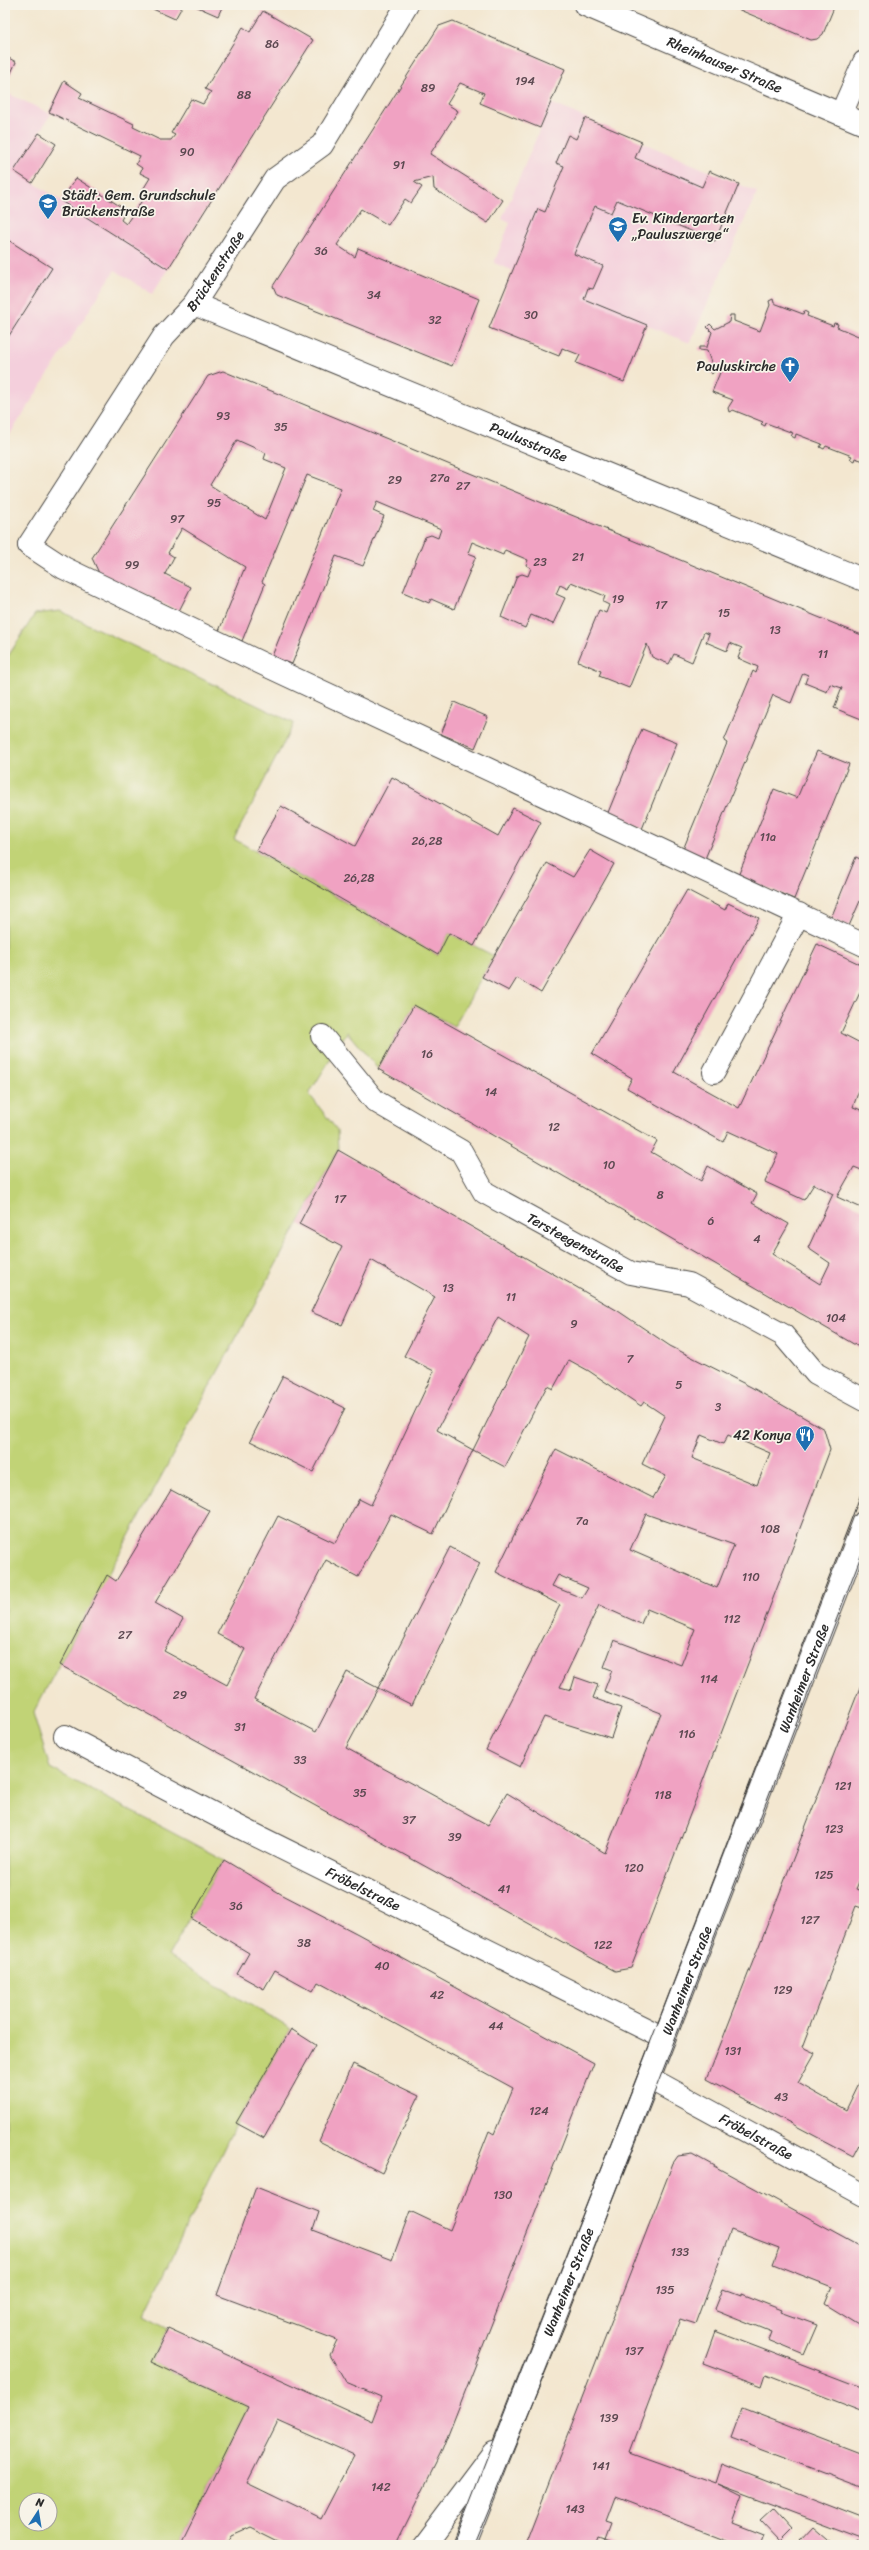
<svg xmlns="http://www.w3.org/2000/svg" width="869" height="2550" font-family="Sriracha,sans-serif">
	<style>
		.built { fill: #f4cfdc }
		.green { fill: #c1d376; stroke: #767f50; fill-rule: evenodd }
		.building { fill: #f0a2c2; fill-rule: evenodd }
		.lines { fill: none; stroke-linecap: round; stroke-linejoin: round }
		.lane-casing { stroke: #494744; stroke-width: 24 }
		.street-casing { stroke: #494744; stroke-width: 24 }
		.secondary-casing { stroke: #494744; stroke-width: 24 }
		.lane { stroke: #fff; stroke-width: 22 }
		.street { stroke: #fff; stroke-width: 22 }
		.secondary { stroke: #fff; stroke-width: 22 }
		.tram { stroke: #2b2b2b; stroke-width: 1 }
		.labels { text-anchor: middle; dominant-baseline: central; stroke-width: 3.5; stroke-linejoin: round; paint-order: stroke }
		.number-label { font-size: 12px; fill: #5c4951 }
		.street-label { font-size: 14px; fill: #2b2b2b; stroke: #f7f3e8 }
		.poi-label { font-size: 14px; fill: #2b2b2b; stroke: #f7f3e8; text-anchor: start }
	</style>
	<rect width="100%" height="100%" fill="#f7f3e8"/>
	<filter id="ink" filterUnits="userSpaceOnUse"><feTurbulence type="fractalNoise" baseFrequency=".025" numOctaves="2"/><feDisplacementMap in="SourceGraphic" scale="8" xChannelSelector="R" yChannelSelector="G"/><feConvolveMatrix kernelMatrix="1 2 1 2 8 2 1 2 1" color-interpolation-filters="sRGB"/></filter>
	<filter id="wash" filterUnits="userSpaceOnUse"><feTurbulence type="fractalNoise" baseFrequency=".012" numOctaves="4" result="noise"/><feDisplacementMap in="SourceGraphic" scale="16" xChannelSelector="R" yChannelSelector="G"/><feGaussianBlur stdDeviation="0.9" result="paint"/><feColorMatrix in="noise" values="0 0 0 0 0 0 0 0 0 0 0 0 0 0 0 0 0 1.4 0 .05"/><feComposite in="paint" operator="in"/></filter>
	<g filter="url(#wash)">
		<rect width="100%" height="100%" fill="#f3e7d0"/>
		<path class="built" d="M5,92L51,114L15,171L168,269L152,294L115,270L5,442Z
			M551,103L757,192L690,343L494,263L510,223L502,219Z"/>
		<path class="green" d="M60,611L294,723L234,839L438,955L449,933L494,956L454,1026L414,1005L378,1069L347,1032L309,1094L337,1130L338,1150L33,1713L50,1768L224,1860L168,1956L291,2029L236,2123L144,2315L168,2328L151,2362L248,2407L180,2545H5V661L35,614ZM26,2500H50V2524H26Z"/>
		<g id="blocks">
			<path class="building" d="M144,5H183L175,19Z
				M193,5H223L218,16Z
				M728,5H835L823,34L817,39L811,40Z
				M263,11L313,40L168,269L61,201L76,178L126,210L121,220L126,224L143,199L139,196L150,178L140,173L142,168L136,164L140,156L49,112L64,81L82,93L79,98L134,124L133,127L160,140H171L175,135L171,133L191,99L203,104L211,92L205,89L243,27L250,32Z
				M453,21L565,69L540,128L480,103L484,93L460,83L447,104L458,111L430,154L503,200L488,223L434,189L433,177L414,182L422,187L411,203L405,199L388,225L361,209L337,245L355,257L358,248L479,299L452,366L277,295L273,286L439,26Z
				M5,56L16,62L5,86Z
				M585,118L642,142L635,158L702,187L709,171L739,184L715,241L617,200L611,213L595,206L574,254L603,266L593,289L588,288L584,299L647,325L624,382L576,363L580,355L562,348L559,356L489,328L538,209L545,212L564,166L556,163L568,135L576,139Z
				M39,133L56,144L32,183L14,171Z
				M5,238L52,268L5,342Z
				M773,299L774,303L803,314L804,311L808,313L807,316L833,326L834,323L838,324L837,327L863,338L864,334V461L855,458L854,461L850,459L852,456L826,446L824,449L820,447L822,444L796,434L795,438L791,436L793,433L766,423L765,426L761,424L763,422L733,410L729,412L728,408L733,400L712,392L721,370L717,367L712,374L708,371L712,365L707,351L699,350V347H707L712,332L707,327L710,324L715,329L729,322L730,315H734V321L760,331L770,305L769,301Z
				M223,371L864,636V720L834,708L842,688L830,684L827,692L805,683L808,675L803,673L791,703L773,695L704,861L682,852L727,743L724,741L753,671L756,673L758,667L738,658L742,648L730,643L727,651L706,642L709,634L704,632L692,662L674,654L669,664L652,657L647,644L629,688L599,676L601,671L578,661L599,610L606,613L609,605L603,602L605,596L571,582L568,589L560,585L556,594L565,598L553,624L531,615L525,628L501,617L517,576L522,574L528,576L531,568L526,565L528,560L505,550L503,555L472,542L468,553L476,556L454,609L431,599L429,603L403,592L425,537L431,535L438,538L441,529L377,502L373,511L384,516L363,566L336,556L292,664L272,656L341,488L307,475L262,582L265,584L242,641L219,631L245,567L182,528L168,553L174,557L165,574L191,587L179,611L99,573L92,558L208,376ZM237,440L266,453L264,459L286,468L265,520L210,485Z
				M454,702L488,717L475,748L441,734Z
				M642,729L677,743L642,829L607,815Z
				M817,751L849,764L794,899L738,876L774,789L797,798Z
				M392,777L498,836L513,808L541,822L474,946L449,933L438,955L256,850L281,806L355,846Z
				M590,850L614,864L541,993L517,978L509,991L482,977L547,863L573,877Z
				M856,857L864,861V892L849,926L831,918Z
				M687,890L725,910L728,903L759,918L674,1072L739,1108L817,944L864,966V984L841,1033L864,1045V1076L853,1107L864,1111V1171L854,1167L837,1197L864,1209V1350L378,1069L414,1005L657,1141L651,1152L701,1181L708,1166L757,1194L752,1203L789,1224L772,1254L820,1284L830,1263L808,1248L833,1194L814,1184L804,1200L765,1182L778,1154L728,1131L723,1142L627,1088L632,1078L592,1054Z
				M338,1150L618,1311L670,1346L751,1387L824,1429L830,1450L631,1968L615,1971L60,1665L107,1575L116,1581L171,1490L210,1511L155,1603L183,1619L164,1651L227,1685L245,1649L217,1634L278,1516L335,1543L359,1499L371,1505L434,1371L404,1356L435,1297L371,1260L342,1325L311,1312L342,1247L299,1224ZM498,1317L529,1337L473,1450L437,1430ZM569,1360L589,1371L641,1406L644,1402L665,1416L642,1464L666,1476L653,1498L556,1449L496,1572L560,1605L486,1750L520,1767L544,1717L611,1738L621,1708L593,1698L598,1685L575,1677L571,1690L560,1687L599,1605L641,1624L647,1609L695,1629L681,1665L614,1640L604,1667L612,1670L604,1691L661,1713L605,1853L507,1793L488,1825L346,1748L378,1688L347,1672L316,1732L254,1699L326,1560L358,1577L391,1514L433,1534L473,1450L505,1467L547,1386L553,1389ZM701,1435L723,1444L728,1435L770,1453L757,1485L692,1458ZM646,1514L734,1545L717,1588L630,1550ZM558,1575L588,1588L582,1598L552,1586Z
				M283,1376L345,1408L313,1472L250,1441Z
				M450,1547L480,1563L412,1705L378,1688Z
				M864,1677V1869L856,1889L864,1892V1905L862,1908L856,1906L802,2047L815,2053L798,2083L846,2110L864,2073V2135L853,2156L707,2079Z
				M224,1860L281,1894L358,1934L594,2063L441,2453L395,2545H285L249,2527L231,2535L225,2545H180L248,2407L151,2362L168,2328L372,2421L381,2397L346,2382L330,2355L337,2340L217,2295L256,2187L319,2212L313,2230L392,2260L410,2211L450,2230L489,2131L494,2134L513,2088L318,1982L313,1991L275,1970L264,1989L237,1974L249,1953L191,1918ZM278,2421L354,2455L321,2519L247,2483Z
				M291,2029L316,2045L264,2138L236,2123Z
				M353,2064L419,2096L382,2173L319,2141Z
				M692,2154L864,2248V2328L825,2304L832,2287L773,2264L779,2248L731,2230L696,2324L680,2319L630,2452L716,2483L722,2464L864,2519V2539L718,2484L742,2496L732,2523L763,2535L759,2545H740L615,2497L606,2521L612,2523L606,2539L600,2537L597,2545H525L673,2163L678,2156Z
				M722,2289L741,2296V2294L782,2310L781,2312L817,2325L804,2355L768,2340L771,2332L714,2309Z
				M715,2331L864,2388V2412L766,2374L762,2386L703,2364Z
				M742,2408L864,2455V2488L731,2438Z
				M773,2508L792,2529L780,2541L760,2520Z
				M813,2526L835,2545H808L801,2539Z
				M606,2539L621,2545H604Z
				M858,2541L864,2543V2545H857Z"/>
		</g>
	</g>
	<g filter="url(#ink)">
		<use href="#blocks" fill-opacity="0" stroke="#494744" stroke-width="1"/>
		<g class="lines">
			<defs>
				<path id="lane" d="M29,545L64,568L261,663L864,945
					M714,1072L799,914"/>
				<g id="street">
					<path d="M841,114L864,62"/>
					<path id="s1" d="M194,304L864,580"/>
					<path id="s2" d="M29,545L164,336L194,304L275,179L322,145L407,5"/>
					<path id="s3" d="M322,1036L375,1101L461,1151L484,1192L631,1273L689,1284L783,1335L816,1374L864,1400"/>
					<path id="s4" d="M65,1736L237,1826L664,2038"/>
					<path id="s5" d="M649,2078L864,2195"/>
				</g>
				<g id="secondary">
					<path id="s6" d="M585,5L864,124"/>
					<path d="M424,2545L494,2452"/>
					<path id="s7" d="M464,2545L649,2078L864,1522"/>
				</g>
			</defs>
			<use href="#lane" class="lane-casing"/>
			<use href="#street" class="street-casing"/>
			<use href="#secondary" class="secondary-casing"/>
			<use href="#lane" class="lane"/>
			<use href="#street" class="street"/>
			<use href="#secondary" class="secondary"/>
			<path class="tram" d="M453,2545L654,2033L864,1486
				M474,2545L564,2327L864,1548"/>
		</g>
	</g>
	<defs>
		<symbol id="school-pin" viewBox="-11 -11 22 30"><path d="M0 17L-7.5 6A9.5 9.5 0 1 1 7.5 6Z" fill="#1f6fb2" stroke="#f7f3e8"/><path d="M0-5L7-2L0 1L-7-2ZM-4 1L0 2.5L4 1V4Q0 6-4 4Z" fill="#fff"/></symbol>
		<symbol id="church-pin" viewBox="-11 -11 22 30"><path d="M0 17L-7.5 6A9.5 9.5 0 1 1 7.5 6Z" fill="#1f6fb2" stroke="#f7f3e8"/><path d="M-1.2-6h2.4v3.5h3.3v2.4h-3.3V6h-2.4V-.1h-3.3v-2.4h3.3Z" fill="#fff"/></symbol>
		<symbol id="restaurant-pin" viewBox="-11 -11 22 30"><path d="M0 17L-7.5 6A9.5 9.5 0 1 1 7.5 6Z" fill="#1f6fb2" stroke="#f7f3e8"/><path d="M-5-6h1v4h1v-4h1v4h1v-4h1v5L-1.5 .5V6h-2V.5L-5-1ZM5-6V6H3V1.5H1.5Q1.5-4 5-6Z" fill="#fff"/></symbol>
	</defs>
	<g fill-rule="evenodd">
		<use href="#school-pin" x="37" y="192" width="22" height="30"/>
		<use href="#school-pin" x="607" y="215" width="22" height="30"/>
		<use href="#church-pin" x="779" y="355" width="22" height="30"/>
		<use href="#restaurant-pin" x="794" y="1424" width="22" height="30"/>
	</g>
	<g class="labels">
		<g class="number-label">
			<text x="272" y="44">86</text>
			<text x="525" y="81">194</text>
			<text x="428" y="88">89</text>
			<text x="244" y="95">88</text>
			<text x="187" y="152">90</text>
			<text x="399" y="165">91</text>
			<text x="321" y="251">36</text>
			<text x="374" y="295">34</text>
			<text x="531" y="315">30</text>
			<text x="435" y="320">32</text>
			<text x="223" y="416">93</text>
			<text x="281" y="427">35</text>
			<text x="440" y="478">27a</text>
			<text x="395" y="480">29</text>
			<text x="463" y="486">27</text>
			<text x="214" y="503">95</text>
			<text x="177" y="519">97</text>
			<text x="578" y="557">21</text>
			<text x="540" y="562">23</text>
			<text x="132" y="565">99</text>
			<text x="618" y="599">19</text>
			<text x="661" y="605">17</text>
			<text x="724" y="613">15</text>
			<text x="775" y="630">13</text>
			<text x="823" y="654">11</text>
			<text x="768" y="837">11a</text>
			<text x="427" y="841">26,28</text>
			<text x="359" y="878">26,28</text>
			<text x="427" y="1054">16</text>
			<text x="491" y="1092">14</text>
			<text x="554" y="1127">12</text>
			<text x="609" y="1165">10</text>
			<text x="660" y="1195">8</text>
			<text x="340" y="1199">17</text>
			<text x="711" y="1221">6</text>
			<text x="757" y="1239">4</text>
			<text x="448" y="1288">13</text>
			<text x="511" y="1297">11</text>
			<text x="836" y="1318">104</text>
			<text x="574" y="1324">9</text>
			<text x="630" y="1359">7</text>
			<text x="679" y="1385">5</text>
			<text x="718" y="1407">3</text>
			<text x="582" y="1521">7a</text>
			<text x="770" y="1529">108</text>
			<text x="751" y="1577">110</text>
			<text x="732" y="1619">112</text>
			<text x="125" y="1635">27</text>
			<text x="709" y="1679">114</text>
			<text x="180" y="1695">29</text>
			<text x="240" y="1727">31</text>
			<text x="687" y="1734">116</text>
			<text x="300" y="1760">33</text>
			<text x="843" y="1786">121</text>
			<text x="360" y="1793">35</text>
			<text x="663" y="1795">118</text>
			<text x="409" y="1820">37</text>
			<text x="834" y="1829">123</text>
			<text x="455" y="1837">39</text>
			<text x="634" y="1868">120</text>
			<text x="824" y="1875">125</text>
			<text x="504" y="1889">41</text>
			<text x="236" y="1906">36</text>
			<text x="810" y="1920">127</text>
			<text x="304" y="1943">38</text>
			<text x="603" y="1945">122</text>
			<text x="382" y="1966">40</text>
			<text x="783" y="1990">129</text>
			<text x="437" y="1995">42</text>
			<text x="496" y="2026">44</text>
			<text x="733" y="2051">131</text>
			<text x="781" y="2097">43</text>
			<text x="539" y="2111">124</text>
			<text x="503" y="2195">130</text>
			<text x="680" y="2252">133</text>
			<text x="665" y="2290">135</text>
			<text x="634" y="2351">137</text>
			<text x="609" y="2418">139</text>
			<text x="601" y="2466">141</text>
			<text x="381" y="2487">142</text>
			<text x="575" y="2509">143</text>
		</g>
		<g class="street-label">
			<text stroke="none"><textPath href="#s6" startOffset="152">Rheinhauser Straße</textPath></text>
			<text stroke="none"><textPath href="#s2" startOffset="332">Brückenstraße</textPath></text>
			<text stroke="none"><textPath href="#s1" startOffset="362">Paulusstraße</textPath></text>
			<text stroke="none"><textPath href="#s3" startOffset="335">Tersteegenstraße</textPath></text>
			<text stroke="none"><textPath href="#s7" startOffset="931">Wanheimer Straße</textPath></text>
			<text stroke="none"><textPath href="#s4" startOffset="335">Fröbelstraße</textPath></text>
			<text stroke="none"><textPath href="#s7" startOffset="607">Wanheimer Straße</textPath></text>
			<text stroke="none"><textPath href="#s5" startOffset="122">Fröbelstraße</textPath></text>
			<text stroke="none"><textPath href="#s7" startOffset="283">Wanheimer Straße</textPath></text>
		</g>
		<g class="poi-label">
			<text x="62" y="195">Städt. Gem. Grundschule<tspan x="62" dy="16">Brückenstraße</tspan></text>
			<text x="632" y="218">Ev. Kindergarten<tspan x="632" dy="16">„Pauluszwerge“</tspan></text>
			<text x="776" y="366" text-anchor="end">Pauluskirche</text>
			<text x="791" y="1435" text-anchor="end">42 Konya</text>
		</g>
	</g>
	<rect width="869" height="2550" fill="none" stroke="#f7f3e8" stroke-width="20"/>
	<g transform="translate(38 2512) rotate(12)"><circle r="19" fill="#f7f3e8" stroke="#a5a39c"/>
	<path d="M0-3L7 15L0 10L-7 15Z" fill="#1f6fb2"/>
	<text y="-6" font-size="11" font-weight="bold" text-anchor="middle" fill="#2b2b2b">N</text>
	</g>
</svg>
